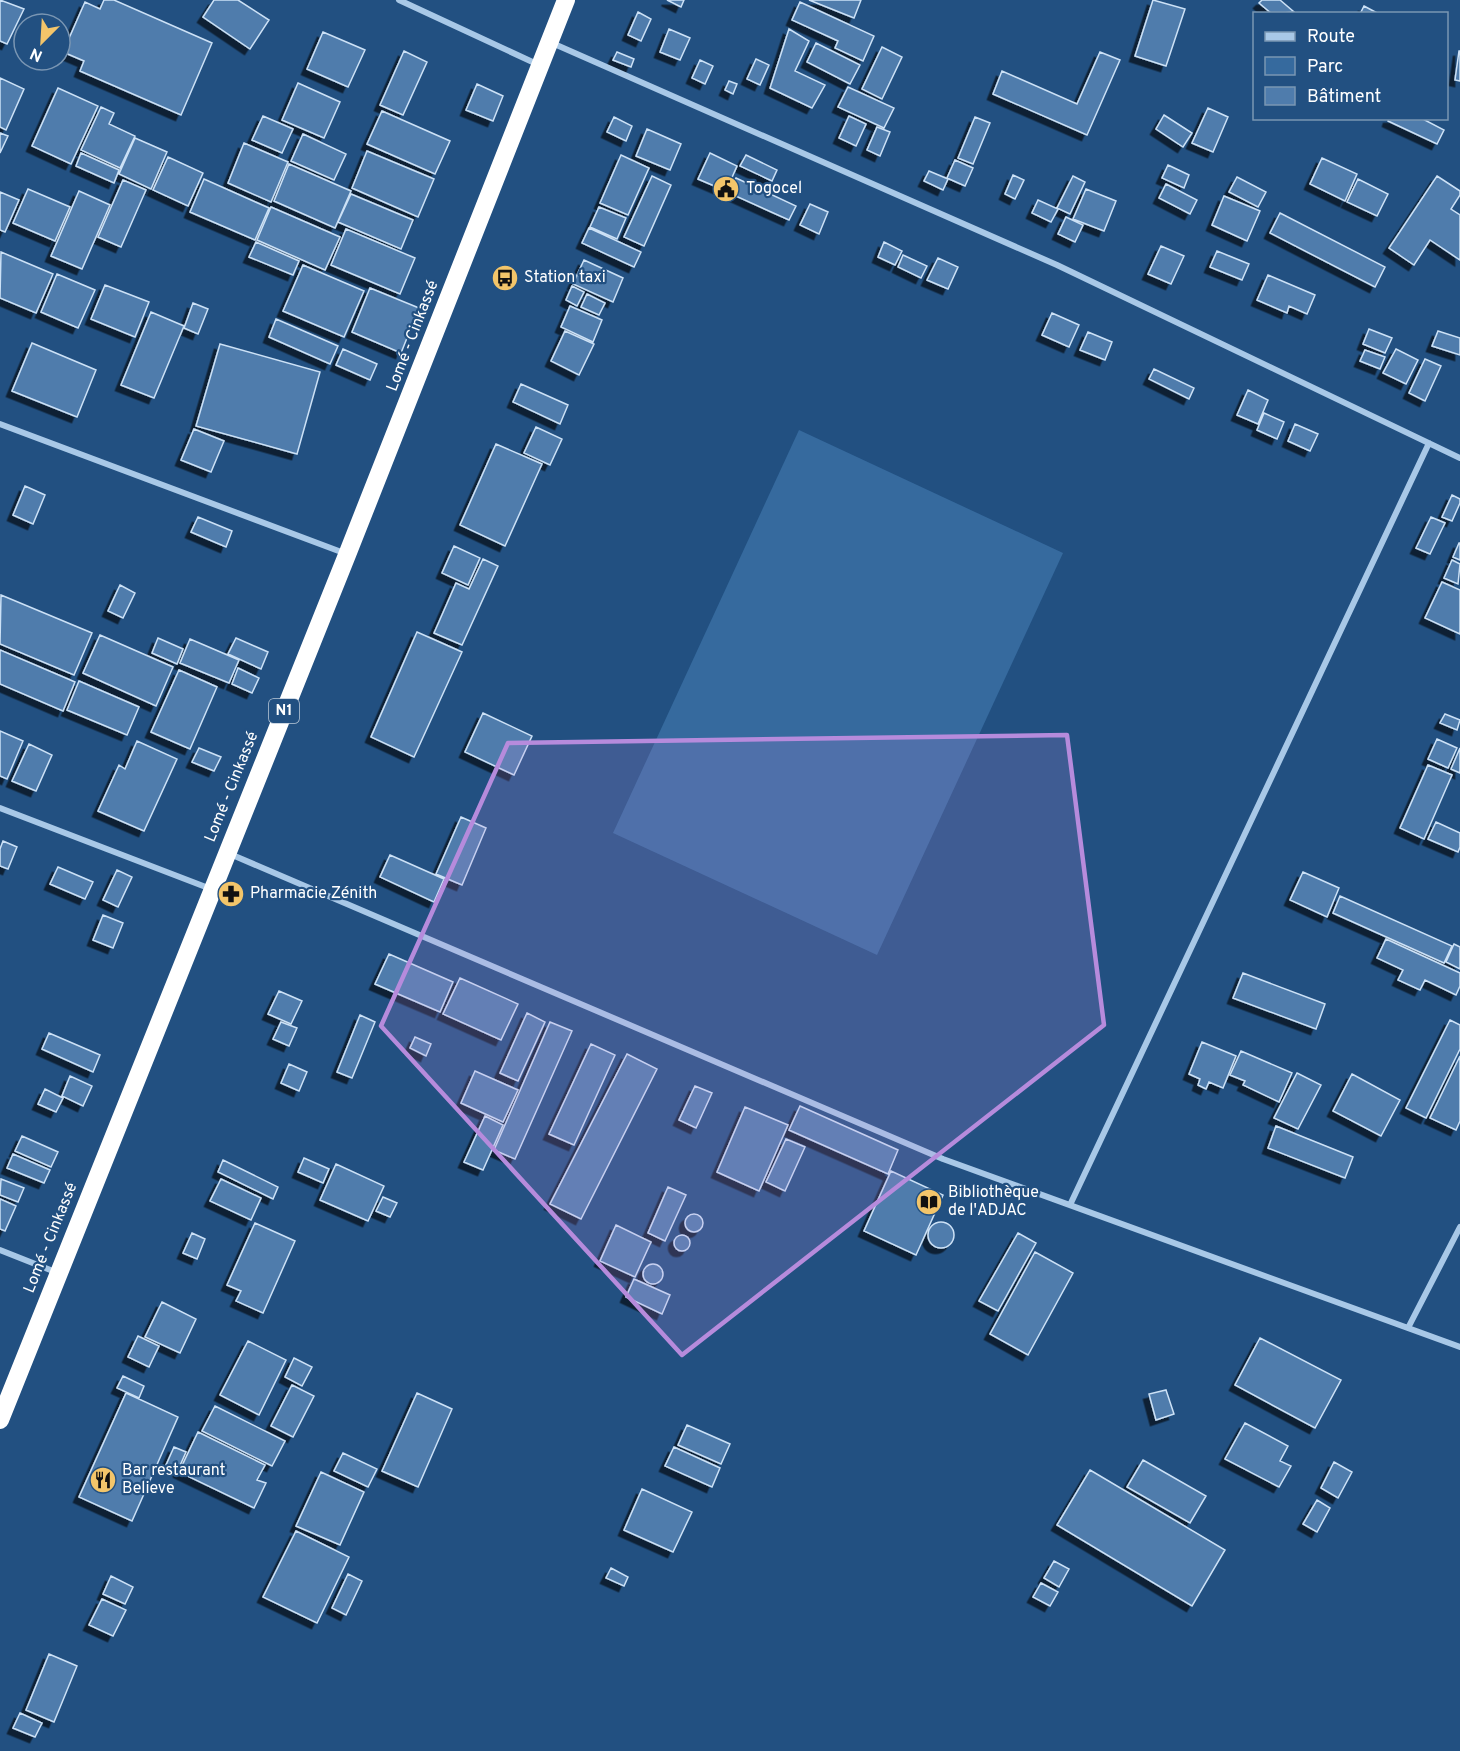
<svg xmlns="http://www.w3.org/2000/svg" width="1460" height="1751" font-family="Overpass,sans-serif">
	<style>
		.green { fill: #366a9e }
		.building { fill: #4f7cac; stroke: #cce1f6; stroke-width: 1.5; filter: url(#shadow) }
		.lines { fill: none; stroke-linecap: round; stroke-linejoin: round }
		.street { stroke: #a8c8e7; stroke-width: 6 }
		.highway { stroke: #fff; stroke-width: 18 }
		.marked { fill: #b68bdc; fill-opacity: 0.2; stroke: #b68bdc; stroke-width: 4.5; stroke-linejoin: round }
		.labels { text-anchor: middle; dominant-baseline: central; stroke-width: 4.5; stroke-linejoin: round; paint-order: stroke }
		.shield { fill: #225081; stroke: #bdcad9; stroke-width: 1.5 }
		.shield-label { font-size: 15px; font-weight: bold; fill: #fff }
		.poi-label { font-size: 16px; fill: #fff; stroke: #225081; text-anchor: start }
		.street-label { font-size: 16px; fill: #fff; stroke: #225081 }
	</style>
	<defs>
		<filter id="shadow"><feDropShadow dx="-5.5" dy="5.5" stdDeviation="0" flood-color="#0009"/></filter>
	</defs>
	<rect width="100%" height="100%" fill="#225081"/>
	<path class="green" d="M799,430L1063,553L877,955L613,833Z"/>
	<path class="building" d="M0,0L24,9L7,44L0,41Z
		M104,0H114L212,43L181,115L80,71L84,61L63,52L85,2L100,9Z
		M214,0H238L269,20L250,49L203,17Z
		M667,0H684L681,7Z
		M809,0H861L854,18Z
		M1153,0L1185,9L1166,66L1135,56Z
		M1262,0H1280L1294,12L1272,14L1259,3Z
		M800,2L874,36L863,61L835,48L838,41L792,20Z
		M1364,6L1379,14H1360Z
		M638,12L651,19L641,41L628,35Z
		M669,29L690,38L680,60L660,52Z
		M789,29L809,41L795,71L825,85L812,108L770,88Z
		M323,32L365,50L348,87L307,69Z
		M816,43L860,65L850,84L807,62Z
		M882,47L902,57L882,99L862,89Z
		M404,51L427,62L403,115L380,105Z
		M1459,51H1460V81L1455,80Z
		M617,52L634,59L631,67L613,60Z
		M1100,52L1120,60L1087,135L993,94L1002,71L1077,104Z
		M756,59L769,65L760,85L747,79Z
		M700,60L713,66L705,84L692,78Z
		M0,78L24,89L6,130L0,127Z
		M729,81L737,84L733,94L725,90Z
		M298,83L340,102L324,138L282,120Z
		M477,84L503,96L493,121L466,110Z
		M848,87L894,108L884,128L838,107Z
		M58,88L98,106L71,164L32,146Z
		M101,107L114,113L109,124L135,136L120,168L81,150Z
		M1208,108L1228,117L1213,152L1192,143Z
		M382,111L450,141L435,174L367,144Z
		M1164,115L1192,133L1183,147L1156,129Z
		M263,116L293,129L282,153L252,140Z
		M849,116L866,124L856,146L839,138Z
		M614,117L632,126L626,141L607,132Z
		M975,117L990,123L973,164L958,158Z
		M1389,118H1421L1444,130L1437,144L1388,121Z
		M877,127L890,132L880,156L867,150Z
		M647,129L681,144L670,170L636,156Z
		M0,133L8,136L0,153Z
		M303,134L346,154L334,180L291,161Z
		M135,138L167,152L151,189L119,174Z
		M244,143L288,162L271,202L228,183Z
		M367,151L434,179L418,217L352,188Z
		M81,153L119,170L114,183L76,166Z
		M710,153L737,166L726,191L698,179Z
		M621,155L649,168L628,215L600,203Z
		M746,155L777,170L772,181L740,166Z
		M168,157L203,173L188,206L153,190Z
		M1322,158L1357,174L1345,201L1310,184Z
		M955,160L973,168L965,186L947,178Z
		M289,164L351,191L335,228L274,201Z
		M1168,165L1189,175L1184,188L1162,178Z
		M929,171L948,179L943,190L924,181Z
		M1013,175L1024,180L1015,199L1005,194Z
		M652,176L671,185L644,246L624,237Z
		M1073,176L1085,182L1070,214L1057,208Z
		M1437,176L1460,191V195L1451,209L1460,215V260L1430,240L1414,265L1389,248Z
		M1237,177L1266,192L1258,207L1229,192Z
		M736,178L796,206L789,220L729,193Z
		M204,179L269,208L255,240L190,212Z
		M1358,179L1388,194L1377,216L1347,202Z
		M123,180L146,190L121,247L98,237Z
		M1166,184L1197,200L1190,214L1159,198Z
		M28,189L70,207L55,241L13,223Z
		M1086,189L1116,201L1104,231L1073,219Z
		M79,191L110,205L82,269L51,256Z
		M0,192L19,200L5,232L0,230Z
		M351,194L413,220L401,249L338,222Z
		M1224,196L1260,211L1247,241L1212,225Z
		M1038,200L1058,209L1051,222L1032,213Z
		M810,204L828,212L819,234L800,225Z
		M271,207L340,237L325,270L257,240Z
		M599,207L626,218L617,239L590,227Z
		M1280,213L1385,267L1375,287L1270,233Z
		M1066,217L1083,225L1075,242L1058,234Z
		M589,228L641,252L634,267L582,243Z
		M346,229L415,258L400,294L331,265Z
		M256,242L299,261L293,275L249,257Z
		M884,242L902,251L895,265L878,257Z
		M1161,246L1184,256L1171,284L1148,274Z
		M1217,251L1249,264L1242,280L1210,267Z
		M1,252L53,274L36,313L0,298Z
		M903,255L927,266L921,278L898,267Z
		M938,258L958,267L948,289L927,280Z
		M584,260L623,278L613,302L573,284Z
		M303,265L364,291L344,337L283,311Z
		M57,274L95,290L78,328L41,312Z
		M1268,275L1315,295L1307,314L1289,306L1287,313L1257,300Z
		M105,285L149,302L135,337L91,319Z
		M572,286L584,292L577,306L566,300Z
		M370,288L419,308L401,353L352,332Z
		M587,294L605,303L599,315L581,307Z
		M193,303L208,309L198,334L184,328Z
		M570,306L602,320L593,342L561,327Z
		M151,312L184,326L154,398L121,385Z
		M1052,313L1079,325L1069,347L1042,335Z
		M276,319L338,346L330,364L269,337Z
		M1369,329L1392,338L1385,353L1363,344Z
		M565,331L594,344L579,375L551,361Z
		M1438,331L1460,338V355L1432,346Z
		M1088,332L1112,342L1105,360L1080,350Z
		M32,343L96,370L77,417L12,391Z
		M220,344L320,372L297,454L196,426Z
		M343,349L377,364L370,380L336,365Z
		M1396,349L1418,360L1406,384L1383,373Z
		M1365,350L1385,357L1380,369L1360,361Z
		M1425,359L1441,366L1425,401L1409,393Z
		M1154,369L1194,388L1189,399L1149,379Z
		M521,384L568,405L560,424L513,402Z
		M1248,390L1268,400L1258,424L1237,415Z
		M1264,413L1284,422L1277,439L1257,430Z
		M1295,424L1318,434L1310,451L1288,441Z
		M536,427L562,439L550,465L524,453Z
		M194,429L224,441L211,472L181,460Z
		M496,444L542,464L505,546L460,525Z
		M25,486L45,495L33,524L13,515Z
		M1452,495L1460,499V503L1452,521L1442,517Z
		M198,517L232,531L226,547L191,532Z
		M1431,517L1445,523L1430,554L1416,548Z
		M1459,543H1460V560L1453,557Z
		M454,546L480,558L468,585L442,573Z
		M483,559L498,566L462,645L434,633L456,583L469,589Z
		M1452,560L1460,564L1458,584L1444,578Z
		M1442,582L1460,590V634L1425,618Z
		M120,585L135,593L123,618L108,611Z
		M1,595L92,633L74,675L0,644Z
		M417,632L462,652L414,757L371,737Z
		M100,635L173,667L156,706L83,673Z
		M158,638L183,649L177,664L152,653Z
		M236,638L268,652L261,669L228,654Z
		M190,639L239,660L229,683L180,663Z
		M0,650L75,682L63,711L0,684Z
		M238,668L259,678L252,693L232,684Z
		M179,670L217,687L190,749L151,732Z
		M79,681L139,707L127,735L67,710Z
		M483,713L532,736L514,775L465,752Z
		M1445,714L1460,720L1457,730L1440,723Z
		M0,731L23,741L7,779L0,776Z
		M1437,739L1457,748L1448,768L1428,759Z
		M137,741L177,759L144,831L98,811L119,765L125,769Z
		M29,744L52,755L36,791L12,781Z
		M199,748L221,757L214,771L192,762Z
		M1460,748V773L1451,769Z
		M1428,765L1452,775L1424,839L1400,828Z
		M461,817L486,828L462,885L436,874Z
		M1436,822L1460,833V847L1458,852L1428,839Z
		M3,841L17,847L8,869L0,866V849Z
		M390,855L444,879L434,902L380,877Z
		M58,867L93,882L85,899L50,884Z
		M117,870L132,877L118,907L103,900Z
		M1303,872L1339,888L1327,917L1290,900Z
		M1340,896L1452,946L1444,963L1333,913Z
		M103,915L123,923L113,948L93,940Z
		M1386,939L1460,973V986L1456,995L1425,980L1420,990L1398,980L1403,970L1377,958Z
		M1454,944L1460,947V969L1446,962Z
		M389,954L453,982L440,1012L375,984Z
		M1243,973L1325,1004L1316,1029L1233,998Z
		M460,978L518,1004L501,1040L443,1014Z
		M279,991L302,1001L291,1024L268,1014Z
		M527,1013L545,1022L518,1081L500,1073Z
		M360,1015L375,1022L352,1078L337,1072Z
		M1450,1020L1460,1025V1049L1426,1118L1406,1108Z
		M281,1022L297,1028L289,1046L273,1039Z
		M550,1022L572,1031L515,1159L494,1150Z
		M49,1033L100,1055L93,1072L42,1049Z
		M415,1037L431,1044L426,1056L410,1048Z
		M1202,1042L1236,1056L1223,1088L1209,1082L1206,1089L1198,1085L1200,1079L1189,1074Z
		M591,1044L615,1055L574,1145L549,1134Z
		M1241,1051L1292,1073L1279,1102L1243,1085L1245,1081L1230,1075Z
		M627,1054L657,1069L581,1219L550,1204Z
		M1460,1056V1121L1456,1130L1430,1118Z
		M289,1064L307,1072L299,1091L281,1083Z
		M475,1071L518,1090L503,1122L461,1103Z
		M1297,1073L1321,1085L1298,1129L1274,1118Z
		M1352,1074L1400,1100L1381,1136L1333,1111Z
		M70,1076L92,1086L83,1106L62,1096Z
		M695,1086L712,1093L696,1128L679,1120Z
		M45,1089L63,1098L56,1112L38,1104Z
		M800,1106L898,1150L888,1174L789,1130Z
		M745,1107L788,1125L759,1191L717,1172Z
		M485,1116L503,1125L483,1170L464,1162Z
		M1276,1126L1353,1157L1345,1178L1268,1148Z
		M22,1136L58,1152L51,1167L15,1151Z
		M786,1139L805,1147L785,1191L766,1182Z
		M13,1154L50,1170L44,1183L7,1168Z
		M304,1158L329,1169L323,1183L298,1172Z
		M223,1160L278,1187L273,1199L218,1172Z
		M336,1164L384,1186L368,1221L320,1200Z
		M891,1171L943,1195L916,1255L864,1231Z
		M1,1179L24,1188L18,1202L0,1195Z
		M221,1179L261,1198L251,1220L210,1201Z
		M668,1187L686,1195L665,1241L648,1233Z
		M383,1197L397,1203L390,1217L376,1211Z
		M0,1199L16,1206L5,1231L0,1229Z
		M685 1223a9 9 0 1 1 18 0a9 9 0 1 1-18 0Z
		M928 1235a13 13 0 1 1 26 0a13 13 0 1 1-26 0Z
		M255,1223L295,1241L263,1313L236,1301L241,1291L227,1285Z
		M616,1225L651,1242L635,1277L600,1261Z
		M192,1233L205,1239L197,1259L183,1253Z
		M1018,1233L1036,1243L998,1311L979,1301Z
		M674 1243a8 8 0 1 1 16 0a8 8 0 1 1-16 0Z
		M1035,1252L1073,1273L1028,1355L990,1334Z
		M643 1274a10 10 0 1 1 20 0a10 10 0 1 1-20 0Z
		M634,1279L670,1295L662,1314L626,1297Z
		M162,1302L196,1319L180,1353L145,1337Z
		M138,1336L159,1346L149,1367L128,1357Z
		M1260,1338L1341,1380L1315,1428L1235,1385Z
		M248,1341L286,1360L259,1415L220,1395Z
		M294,1358L312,1367L302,1386L285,1377Z
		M123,1376L144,1386L139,1398L117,1388Z
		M292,1385L314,1396L293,1437L271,1426Z
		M1166,1390L1174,1414L1156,1420L1149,1394Z
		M126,1393L178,1417L132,1521L79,1497Z
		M417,1393L452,1409L418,1487L382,1471Z
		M215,1406L285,1441L272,1466L202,1431Z
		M1245,1423L1288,1446L1280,1461L1291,1466L1279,1487L1225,1459Z
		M687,1425L730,1444L721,1464L678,1445Z
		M198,1432L265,1465L257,1480L266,1483L254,1508L179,1472Z
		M174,1447L186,1452L178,1470L166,1465Z
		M674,1447L720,1468L712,1487L665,1466Z
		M343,1453L377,1469L368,1487L334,1471Z
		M1143,1460L1206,1496L1190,1523L1127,1487Z
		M1334,1462L1352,1472L1338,1498L1321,1488Z
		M1090,1470L1225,1550L1192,1606L1057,1525Z
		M321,1472L364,1492L340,1545L296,1526Z
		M642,1489L692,1512L673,1552L624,1530Z
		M1317,1500L1330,1508L1317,1532L1303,1524Z
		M296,1531L349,1557L317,1623L263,1597Z
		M1054,1561L1069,1569L1059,1587L1044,1578Z
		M611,1568L628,1577L624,1586L606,1578Z
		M348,1574L362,1581L346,1615L332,1608Z
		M111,1576L133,1587L125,1604L103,1594Z
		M1041,1583L1058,1592L1050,1606L1033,1597Z
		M102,1599L126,1610L113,1636L89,1625Z
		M49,1654L77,1666L54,1722L26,1710Z
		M20,1713L42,1723L35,1737L13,1728Z"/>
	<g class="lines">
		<path class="street" d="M399,0L539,65
			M552,43L1057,265L1460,458
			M0,424L344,553
			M0,808L211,889
			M230,854L943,1159L1460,1347
			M1070,1205L1429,443
			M0,1250L58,1273
			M1408,1328L1460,1227"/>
		<path class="highway" d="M0,1420L347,555L566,0"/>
	</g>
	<path class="marked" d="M1067,735L1104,1025L682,1355L381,1026L508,743Z"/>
	<defs>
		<symbol id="civic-disc" viewBox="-11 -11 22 22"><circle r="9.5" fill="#f3c56a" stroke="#225081"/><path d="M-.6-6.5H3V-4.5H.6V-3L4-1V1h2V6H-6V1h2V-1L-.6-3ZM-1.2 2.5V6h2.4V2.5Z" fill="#111"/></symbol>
		<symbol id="bus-disc" viewBox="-11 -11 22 22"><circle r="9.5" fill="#f3c56a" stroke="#225081"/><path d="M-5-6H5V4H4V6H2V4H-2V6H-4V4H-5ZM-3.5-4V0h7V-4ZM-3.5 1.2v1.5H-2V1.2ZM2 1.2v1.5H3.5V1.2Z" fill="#111"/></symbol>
		<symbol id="pharmacy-disc" viewBox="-11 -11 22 22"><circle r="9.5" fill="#f3c56a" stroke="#225081"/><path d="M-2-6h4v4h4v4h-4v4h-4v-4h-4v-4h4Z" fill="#111"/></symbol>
		<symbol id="library-disc" viewBox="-11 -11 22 22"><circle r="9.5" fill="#f3c56a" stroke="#225081"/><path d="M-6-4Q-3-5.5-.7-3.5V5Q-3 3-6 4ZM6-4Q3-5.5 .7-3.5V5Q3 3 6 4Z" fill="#111"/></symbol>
		<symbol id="restaurant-disc" viewBox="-11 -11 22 22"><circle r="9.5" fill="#f3c56a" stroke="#225081"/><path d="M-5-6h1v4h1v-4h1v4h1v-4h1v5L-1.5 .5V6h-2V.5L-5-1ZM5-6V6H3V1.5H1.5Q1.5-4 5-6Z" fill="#111"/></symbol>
	</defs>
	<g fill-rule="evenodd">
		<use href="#civic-disc" x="711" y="174" width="30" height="30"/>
		<use href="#bus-disc" x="490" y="263" width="30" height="30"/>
		<use href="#pharmacy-disc" x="216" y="879" width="30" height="30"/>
		<use href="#library-disc" x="914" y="1187" width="30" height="30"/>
		<use href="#restaurant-disc" x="88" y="1465" width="30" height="30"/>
	</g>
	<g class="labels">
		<rect class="shield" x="269" y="699" width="30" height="24" rx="4.5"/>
		<g class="shield-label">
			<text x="284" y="711">N1</text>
		</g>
		<g class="poi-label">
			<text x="746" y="189">Togocel</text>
			<text x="524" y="278">Station taxi</text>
			<text x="250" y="894">Pharmacie Zénith</text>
			<text x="948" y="1193">Bibliothèque<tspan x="948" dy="18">de l'ADJAC</tspan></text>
			<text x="122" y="1471">Bar restaurant<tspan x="122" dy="18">Believe</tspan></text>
		</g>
		<g class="street-label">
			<text transform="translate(413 336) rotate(-69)">Lomé - Cinkassé</text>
			<text transform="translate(232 787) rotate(-68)">Lomé - Cinkassé</text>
			<text transform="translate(51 1238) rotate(-68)">Lomé - Cinkassé</text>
		</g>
	</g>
	<rect x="1253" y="12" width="195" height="108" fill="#225081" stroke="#7a96b3" stroke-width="1.5"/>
	<rect x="1265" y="32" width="30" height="9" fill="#a8c8e7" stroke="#7a96b3" stroke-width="1.5"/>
	<text x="1307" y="42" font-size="18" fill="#ffffff">Route</text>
	<rect x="1265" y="57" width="30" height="18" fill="#366a9e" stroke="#7a96b3" stroke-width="1.5"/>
	<text x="1307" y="72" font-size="18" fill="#ffffff">Parc</text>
	<rect x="1265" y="87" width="30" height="18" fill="#4f7cac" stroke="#7a96b3" stroke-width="1.5"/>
	<text x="1307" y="102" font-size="18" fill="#ffffff">Bâtiment</text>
	<g transform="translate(42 42) rotate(204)"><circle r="28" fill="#225081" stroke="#7a96b3" stroke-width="1.5"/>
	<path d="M0-4.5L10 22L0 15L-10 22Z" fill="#f3c56a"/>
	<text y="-9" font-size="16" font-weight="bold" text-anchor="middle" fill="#ffffff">N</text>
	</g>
</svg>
